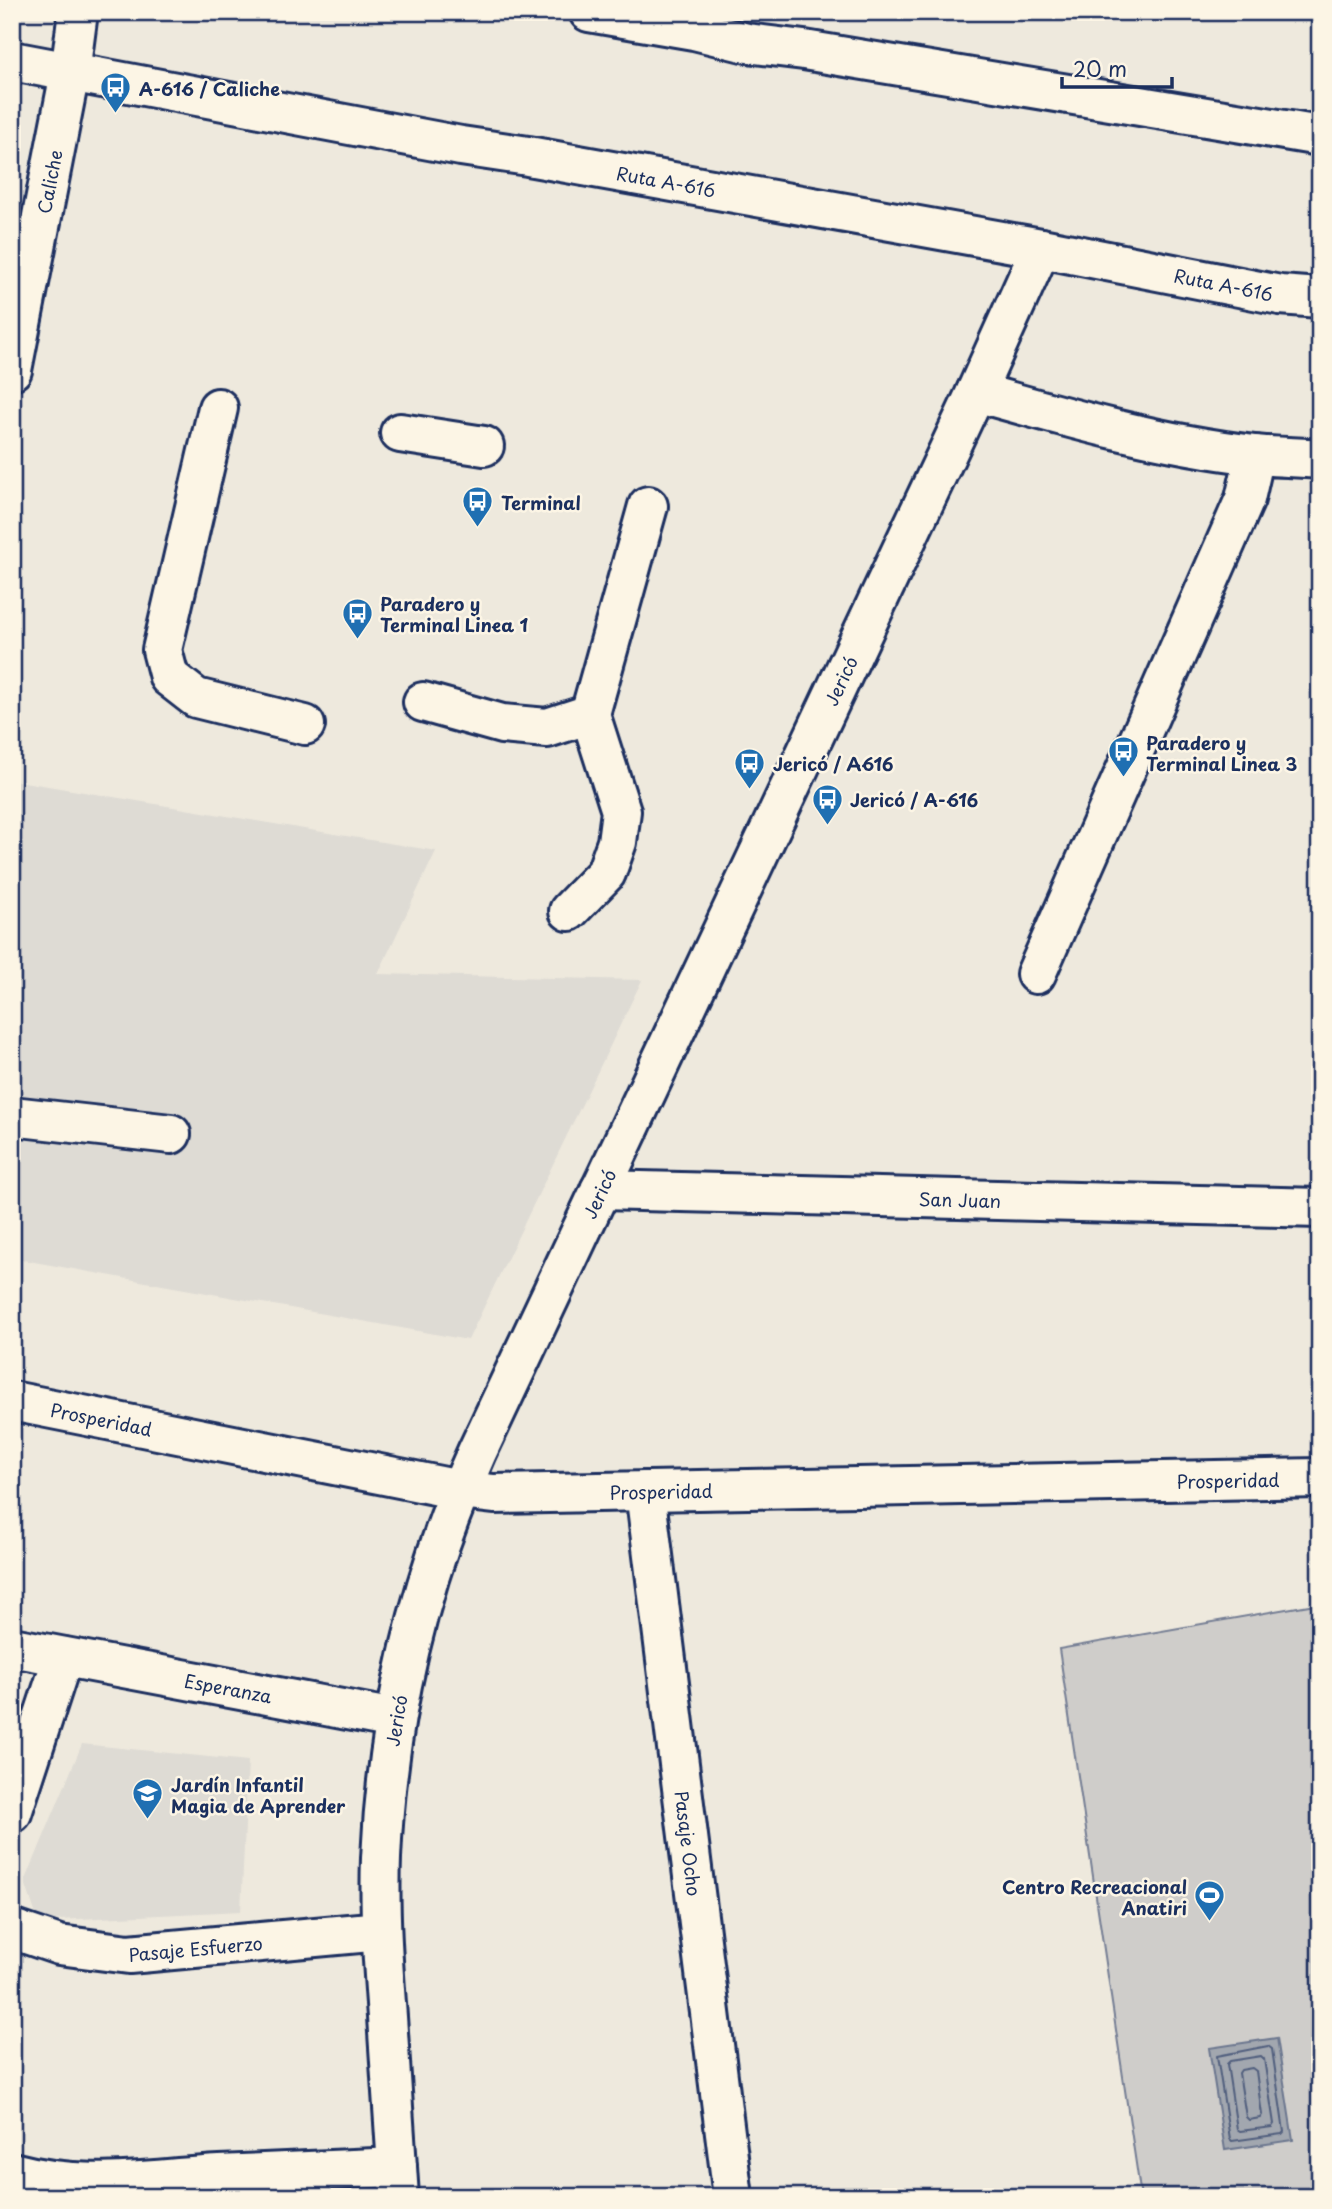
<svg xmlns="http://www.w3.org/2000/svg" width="1332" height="2209" font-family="'Playpen Sans',sans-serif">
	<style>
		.built { fill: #dedbd4 }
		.green { fill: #cfcdca; stroke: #757e94; stroke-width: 2 }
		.water { fill: #a2a7af; stroke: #6c778f; stroke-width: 2 }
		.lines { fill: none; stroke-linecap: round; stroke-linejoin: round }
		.shore { stroke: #515f7e; stroke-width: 2 }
		.minor-casing { stroke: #1b2f5e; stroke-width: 44 }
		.major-casing { stroke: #1b2f5e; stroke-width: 44 }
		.minor { stroke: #fcf5e5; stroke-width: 38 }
		.major { stroke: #fcf5e5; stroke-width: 38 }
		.labels { text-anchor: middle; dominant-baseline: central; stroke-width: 5; stroke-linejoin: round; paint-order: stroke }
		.poi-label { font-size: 18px; font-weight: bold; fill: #1b2f5e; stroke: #fcf5e5; text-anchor: start }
		.street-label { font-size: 18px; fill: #1b2f5e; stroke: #fcf5e5 }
	</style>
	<rect width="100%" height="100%" fill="#eee9dd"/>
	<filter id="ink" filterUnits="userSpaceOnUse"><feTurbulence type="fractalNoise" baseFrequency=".0143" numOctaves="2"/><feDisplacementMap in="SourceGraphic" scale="14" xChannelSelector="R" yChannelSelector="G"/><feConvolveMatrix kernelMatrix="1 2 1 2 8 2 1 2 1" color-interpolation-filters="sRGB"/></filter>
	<g filter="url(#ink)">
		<path class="built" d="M12,780L436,851L378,974L642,980L468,1340L12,1258Z
			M82,1744L248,1761L241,1911L38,1921L25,1882Z"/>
		<path class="green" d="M1315,1604L1320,1634V2197H1141L1059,1649Z"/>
		<path class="water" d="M1277,2038L1293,2140L1225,2150L1209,2048Z"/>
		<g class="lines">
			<path class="shore" d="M1268,2046L1272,2049L1284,2132L1282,2134L1232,2141L1230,2139L1217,2056Z
				M1261,2056L1264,2059L1274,2124L1272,2127L1240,2131L1237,2129L1227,2064L1230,2061Z
				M1252,2068L1256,2071L1262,2115L1260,2118L1249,2120L1246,2117L1239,2073L1241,2070Z"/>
			<defs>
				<g id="minor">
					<path d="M589,12L694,30L747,43L804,50L1320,136"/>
					<path id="s1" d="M12,370L70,73L78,12"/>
					<path d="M976,392C1068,418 1160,444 1255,455C1276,457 1298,457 1320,459"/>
					<path d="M218,408L162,650L169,677L196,698L305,725"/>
					<path d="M400,433L484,446"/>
					<path d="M423,702L502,724L547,728L590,714L648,506"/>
					<path d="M569,911L606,873L617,842L621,811L590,714"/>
					<path d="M1036,974L1245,499L1255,455"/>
					<path d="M12,1116L171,1134"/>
					<path id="s2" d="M600,1190L1320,1208"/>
					<path id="s3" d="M12,1401L460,1490L494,1494L1320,1478"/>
					<path id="s4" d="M645,1491L733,2197"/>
					<path id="s5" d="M12,1647L395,1719"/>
					<path d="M12,1813L63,1657"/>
					<path id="s6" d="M12,1929L59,1945L129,1954L381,1931"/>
					<path d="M12,2172C87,2192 146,2179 220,2175C279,2172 338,2170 397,2167"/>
					<path id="s7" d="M399,2197C395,2137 391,2077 387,2017C383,1964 379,1911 381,1858C387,1718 419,1579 477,1452L976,392L1041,248"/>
				</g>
				<g id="major">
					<path id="s8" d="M12,61L461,146L528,156L1041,248L1280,295L1320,298"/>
				</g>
			</defs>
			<use href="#minor" class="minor-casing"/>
			<use href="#major" class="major-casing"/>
			<use href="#minor" class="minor"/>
			<use href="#major" class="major"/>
		</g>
	</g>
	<defs>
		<symbol id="bus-pin" viewBox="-11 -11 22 30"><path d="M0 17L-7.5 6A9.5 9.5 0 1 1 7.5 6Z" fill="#1f6fb2" stroke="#fcf5e5"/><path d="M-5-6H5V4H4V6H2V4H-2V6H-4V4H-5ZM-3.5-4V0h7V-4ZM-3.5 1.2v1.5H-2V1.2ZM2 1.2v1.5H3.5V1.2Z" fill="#fff"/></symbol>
		<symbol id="school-pin" viewBox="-11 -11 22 30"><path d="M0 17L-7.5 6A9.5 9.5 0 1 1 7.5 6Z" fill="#1f6fb2" stroke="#fcf5e5"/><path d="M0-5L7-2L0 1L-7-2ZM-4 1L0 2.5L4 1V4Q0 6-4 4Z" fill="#fff"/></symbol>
		<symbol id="stadium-pin" viewBox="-11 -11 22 30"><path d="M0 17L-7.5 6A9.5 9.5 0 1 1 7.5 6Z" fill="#1f6fb2" stroke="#fcf5e5"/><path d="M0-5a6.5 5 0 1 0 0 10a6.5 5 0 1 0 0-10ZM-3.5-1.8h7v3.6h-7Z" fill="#fff"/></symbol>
	</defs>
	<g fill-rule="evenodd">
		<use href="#bus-pin" x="98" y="70" width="35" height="47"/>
		<use href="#bus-pin" x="460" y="484" width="35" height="47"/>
		<use href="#bus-pin" x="340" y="596" width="35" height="47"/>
		<use href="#bus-pin" x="1106" y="734" width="35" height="47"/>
		<use href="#bus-pin" x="732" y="746" width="35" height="47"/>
		<use href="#bus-pin" x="810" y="782" width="35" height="47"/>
		<use href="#school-pin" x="130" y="1776" width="35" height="47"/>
		<use href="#stadium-pin" x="1192" y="1878" width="35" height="47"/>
	</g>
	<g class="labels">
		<g class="poi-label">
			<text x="139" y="88">A-616 / Caliche</text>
			<text x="501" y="502">Terminal</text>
			<text x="380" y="603">Paradero y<tspan x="380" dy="21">Terminal Linea 1</tspan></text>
			<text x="1146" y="742">Paradero y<tspan x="1146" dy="21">Terminal Linea 3</tspan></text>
			<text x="773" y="763">Jericó / A616</text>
			<text x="850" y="799">Jericó / A-616</text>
			<text x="171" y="1784">Jardín Infantil<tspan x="171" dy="21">Magia de Aprender</tspan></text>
			<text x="1187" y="1886" text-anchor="end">Centro Recreacional<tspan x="1187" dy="21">Anatiri</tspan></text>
		</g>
		<g class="street-label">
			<text stroke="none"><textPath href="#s1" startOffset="192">Caliche</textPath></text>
			<text stroke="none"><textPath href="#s8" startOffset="665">Ruta A-616</textPath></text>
			<text stroke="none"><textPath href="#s8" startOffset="1232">Ruta A-616</textPath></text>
			<text stroke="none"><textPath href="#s7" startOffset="1612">Jericó</textPath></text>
			<text stroke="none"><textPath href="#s7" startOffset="1045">Jericó</textPath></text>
			<text stroke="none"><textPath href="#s2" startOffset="360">San Juan</textPath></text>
			<text stroke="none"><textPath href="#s3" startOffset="91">Prosperidad</textPath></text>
			<text stroke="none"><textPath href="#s3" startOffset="1225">Prosperidad</textPath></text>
			<text stroke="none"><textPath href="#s3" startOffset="658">Prosperidad</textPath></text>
			<text stroke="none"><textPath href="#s5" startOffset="220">Esperanza</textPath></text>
			<text stroke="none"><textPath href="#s7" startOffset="478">Jericó</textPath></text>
			<text stroke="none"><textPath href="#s4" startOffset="355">Pasaje Ocho</textPath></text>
			<text stroke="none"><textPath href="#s6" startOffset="187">Pasaje Esfuerzo</textPath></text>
		</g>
	</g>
	<rect width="1332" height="2209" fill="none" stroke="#fcf5e5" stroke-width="42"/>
	<rect x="21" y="21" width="1290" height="2167" fill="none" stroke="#1b2f5e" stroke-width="2.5" filter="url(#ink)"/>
	<path d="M1062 77v10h110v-10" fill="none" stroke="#1b2f5e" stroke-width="3.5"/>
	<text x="1073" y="77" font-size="21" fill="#1b2f5e" stroke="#fcf5e5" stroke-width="5" paint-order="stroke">20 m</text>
</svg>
